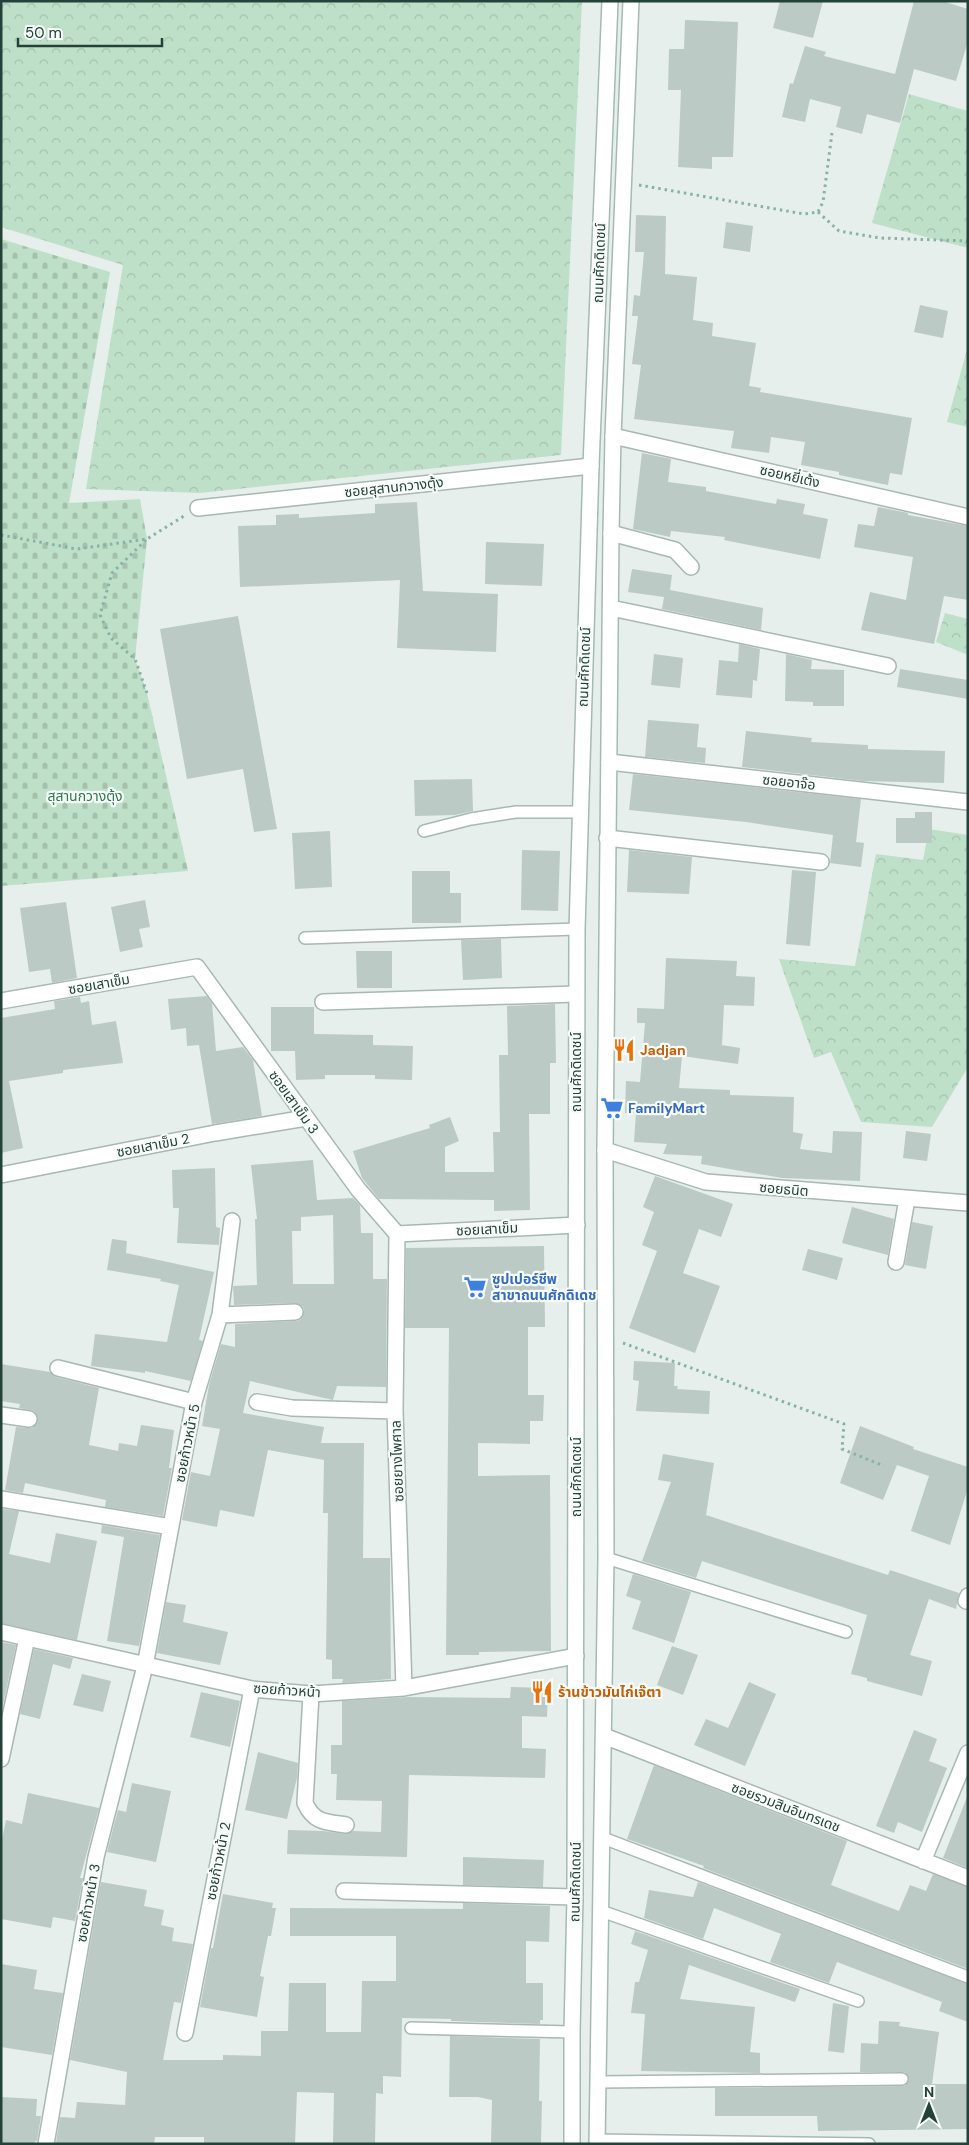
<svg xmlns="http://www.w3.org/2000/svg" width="969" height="2145" font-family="'DM Sans','Noto Sans Thai',sans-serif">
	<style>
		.forest { fill: url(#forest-crowns) }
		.cemetery { fill: url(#cemetery-stones) }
		.building { fill: #bbcac4; fill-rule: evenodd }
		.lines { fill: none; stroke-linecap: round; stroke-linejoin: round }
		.lane-casing { stroke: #a8b8b2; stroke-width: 14 }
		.street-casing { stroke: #a8b8b2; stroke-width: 18 }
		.secondary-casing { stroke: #a4bbb3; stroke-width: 18 }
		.path { stroke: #86b3a5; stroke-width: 3; stroke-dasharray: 2.5 4; stroke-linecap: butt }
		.lane { stroke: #fff; stroke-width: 11 }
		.street { stroke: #fff; stroke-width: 15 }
		.secondary { stroke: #fff; stroke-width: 15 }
		.labels { text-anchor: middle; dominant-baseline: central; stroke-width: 4.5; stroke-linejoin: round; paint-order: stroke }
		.street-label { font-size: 14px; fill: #24423a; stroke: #f7fbf9 }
		.park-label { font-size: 14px; fill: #2d7a4b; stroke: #f7fbf9 }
		.food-label { font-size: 14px; font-weight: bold; fill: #c56008; stroke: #f7fbf9; text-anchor: start }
		.shop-label { font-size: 14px; font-weight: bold; fill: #366cbe; stroke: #f7fbf9; text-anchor: start }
	</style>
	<defs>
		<pattern id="forest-crowns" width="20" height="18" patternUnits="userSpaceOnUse" patternTransform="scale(1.25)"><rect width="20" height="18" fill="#bfe0c8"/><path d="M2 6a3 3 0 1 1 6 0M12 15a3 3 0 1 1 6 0" fill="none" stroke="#a4c1ad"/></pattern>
		<pattern id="cemetery-stones" width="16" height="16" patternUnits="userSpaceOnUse" patternTransform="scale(1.25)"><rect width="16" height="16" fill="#bfe0c8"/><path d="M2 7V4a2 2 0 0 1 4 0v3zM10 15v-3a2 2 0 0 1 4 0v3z" fill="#a4c1ad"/></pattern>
	</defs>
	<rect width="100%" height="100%" fill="#e6efeb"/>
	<path class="forest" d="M1,1H582L561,455L200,493L86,489L123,265L1,227Z
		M909,94L968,111V248L872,223Z
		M968,346V427L947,422Z
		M945,613L968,619V655L936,642Z
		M929,829L968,835V1067L932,1127L861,1122L831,1052L814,1058L779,959L855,966L876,854L923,860Z"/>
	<path class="cemetery" d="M1,239L110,272L69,503L140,499L147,539L135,659L147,693L188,871L1,886Z"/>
	<path class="building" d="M780,1H823L813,38L773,28Z
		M914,1H942L968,9V41L956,81L914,69L900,123L867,114L862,134L836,127L841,107L810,99L805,122L782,117L790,83L793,84L805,46L826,52L824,56L895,74Z
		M685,20L738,22L733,157H712V169L678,167L681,90H668L669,49H684Z
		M636,215L666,216L665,274L697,277L693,320L713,323L712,336L756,343L749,386L761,388L760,392L912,418L902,475L890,473L888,485L868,481L839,475V472L801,465L805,442L771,437L769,453L731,448L734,431L634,419L641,365L632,364L638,316H632L634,295L640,296L644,252H635Z
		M726,222L753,226L750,252L723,248Z
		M920,305L948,311L943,338L914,332Z
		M642,453L671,459L668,482L706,487V491L776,504L777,499L805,504L803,514L828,519L820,559L724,540L725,537L671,531L670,537L633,529Z
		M417,502L423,591L498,594L496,652L397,648L400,580L240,587L238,526L276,525V515L299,514V518L375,513V504Z
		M878,507L908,513V515L968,526V600L944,596L934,644L861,630L870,592L906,600L913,557L854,547L858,524L874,526Z
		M486,542L544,544L542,586L485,584Z
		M632,569L672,575L670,590L763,608L761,630L662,609L664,597L628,592Z
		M238,616L277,829L254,832L243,769L187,779L160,629Z
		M739,644L760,649L757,681L753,680L752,698L716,695L719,660L738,662Z
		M654,654L683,658L680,688L651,685Z
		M786,654L812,660L811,669L844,670V706H813V702L785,701Z
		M900,669L968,680V699L897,687Z
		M648,720L699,724L697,747L706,748L705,763L645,757Z
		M746,731L812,738L811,742L868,745V749L945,751L944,783L863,781L742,767Z
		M633,774L861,799L856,842L864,843L861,867L830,863L833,835L746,822L629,810Z
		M472,779L473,811L455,815L415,816L414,780Z
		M915,812H932V843H896V818H915Z
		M330,831L332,887L295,889L292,833Z
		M522,850L560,851L558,911L521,910Z
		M629,850L692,857L689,894L627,892Z
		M792,870L816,872L810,946L786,944Z
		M412,871H450V893H461V923H412Z
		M145,900L150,927L139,929L143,947L120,952L111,907Z
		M66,902L77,978L52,983L50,969L29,972L20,908Z
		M501,939L502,978L463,980L461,940Z
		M356,951H392V988H357Z
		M666,958L737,961L736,976L755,977L754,1006L724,1005L722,1045L740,1048L738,1064L682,1056L679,1088L730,1090V1095L794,1097L793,1132L803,1134L800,1149L832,1153L833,1131L862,1132L860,1181L782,1178L701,1164L702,1156L663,1154L667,1144L634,1142L636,1113H625L626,1081L640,1082L645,1023H637V1008L664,1009Z
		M207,996L212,1003L216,1051L243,1047L253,1060L262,1116L212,1124L199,1045L187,1046L186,1028L171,1030L168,999Z
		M80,997L81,1003L89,1001L92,1025L116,1021L123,1063L63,1070V1073L9,1081L23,1148L1,1153V1018L55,1009L54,1001Z
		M555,1004L556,1063H550V1114H529L530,1210L494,1211V1200L379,1199L362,1178L353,1151L430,1128L429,1125L450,1117L459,1141L445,1147V1172H494L493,1132H500L499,1055H508L507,1006Z
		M271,1007H314V1034L373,1035V1045L413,1046L412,1080L375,1079V1075H325V1079L296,1080L295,1051H271Z
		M906,1131L931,1134L927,1161L903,1158Z
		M313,1160L317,1200L353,1198L360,1205L361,1233H373V1279H387L386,1387L337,1386L333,1400L250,1381L243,1413L324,1427L321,1443H364L363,1558H390L391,1679L342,1683L343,1679H332V1660L326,1659L328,1513H323L324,1460L268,1450L254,1517L220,1510L217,1527L182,1520L191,1472L210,1476L220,1429L202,1426L209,1385L221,1344L235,1347V1324L296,1321L300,1320L304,1312L303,1307L295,1303L234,1305L233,1286L257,1285L255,1219H257L251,1165ZM333,1215L334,1284H293L292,1231H301V1217Z
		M215,1168L216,1227L220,1228L219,1245L177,1243L179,1208H173L172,1170Z
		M655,1176L733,1204L721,1237L699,1229L683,1273L720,1286L695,1353L629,1328L657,1251L642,1245L654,1212L643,1207Z
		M852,1207L894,1219L888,1255L842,1243Z
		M912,1222L933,1226L926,1269L905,1265Z
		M112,1239L127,1241L126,1253L214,1272L199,1340L203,1341L191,1381L145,1371V1373L91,1366L95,1334L167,1342L179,1285L160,1281L161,1279L107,1270Z
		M544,1246L545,1327H528V1395H544L543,1421H530V1444L478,1443V1476L550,1475L551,1651L479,1652V1655H446L449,1328H405L406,1248Z
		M808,1249L843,1258L837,1280L802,1270Z
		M634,1361L675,1363L674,1386H678L677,1389L710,1391L709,1414L636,1411L639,1381L633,1380Z
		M1,1364L50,1372L56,1377L99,1388L89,1445L118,1451L119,1443L137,1446L141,1425L174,1430L169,1468H172L163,1516L105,1507L106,1500L25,1483L23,1493L5,1490L16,1427L32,1428L38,1420L34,1411L19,1408L20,1404L1,1401Z
		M860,1426L914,1447L913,1449L968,1467V1488L950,1545L911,1531L929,1476L897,1465L883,1500L840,1483Z
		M663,1454L714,1463L706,1515L888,1575L890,1570L959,1593L956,1609L929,1599L910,1655L932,1661L922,1696L867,1681V1678L851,1674L867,1615L702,1561L696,1578L642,1561L671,1482L658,1480Z
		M2,1509L19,1511L9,1554L50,1563L56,1533L97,1541L77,1640L1,1623Z
		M102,1525L160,1535L139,1646L107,1641L124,1537L101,1533Z
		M633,1574L691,1592L674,1643L632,1629L641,1601L626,1596Z
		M166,1602L186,1605L183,1622L228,1632L220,1665L157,1653Z
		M1,1642L16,1645L2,1709H1Z
		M672,1646L698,1655L683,1695L657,1685Z
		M34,1649L73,1658L70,1669L53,1664L40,1719L20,1714Z
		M82,1674L111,1681L103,1712L73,1705Z
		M749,1682L776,1694L745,1766L694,1745L706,1719L728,1728Z
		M511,1687L548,1688L547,1717L522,1716V1748L546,1749L545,1778L409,1775L407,1857L287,1854L288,1830L323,1831L345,1834L353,1831L381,1832L382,1801L336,1800L337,1774H331V1745H342V1701L409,1697L510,1698Z
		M201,1692L240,1701L230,1747L190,1737Z
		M914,1730L937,1739L929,1761L947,1768L922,1832L898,1822L894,1833L876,1826Z
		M258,1752L298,1763L297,1778L287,1819L245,1810Z
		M654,1765L847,1841L831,1885L899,1911L910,1885L926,1891L933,1874L968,1887V1969L703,1868L704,1866L627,1839Z
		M132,1783L171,1791L156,1862L107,1852L118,1810L126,1812Z
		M28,1793L99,1808L80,1878H83L75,1921L53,1917L51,1928L1,1919V1844L6,1820L22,1824Z
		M967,1797H968V1868L943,1858Z
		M463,1857L544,1860L543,1887L463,1885Z
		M101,1882L147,1890L144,1906L164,1910L161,1925L174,1928L172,1941L193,1944L181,2003L174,2002L163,2060H223V2055L261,2056V2031H288L289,1983H326V2032H361L362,1981H396V1936H290V1908L463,1909V1903L550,1906L549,1942L526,1941V1983H543V2020H540V2024L451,2021V2019L402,2018L401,2077L383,2076V2094L376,2093L375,2144H333L334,2093L297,2092L295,2144H204V2137H155L154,2144L56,2143L60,2117L75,2118L77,2102L125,2105L127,2072L70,2060Z
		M698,1882L968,1984V2022L939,2011L942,2002L837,1962L829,1983L770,1962L781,1934L714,1908L703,1939L644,1918L649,1890L693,1897Z
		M223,1894L273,1903L272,1908H276L271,1936H268L260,1976L264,1977L257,2017L200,2007L211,1948H213Z
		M635,1931L800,1989L795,2002L689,1965L680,1999L755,2007L750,2052L760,2053V2073L641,2071L645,2014L631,2013L635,1982H639L648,1950L631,1944Z
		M1,1964L37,1970L34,1989L63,1993L52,2055L1,2047Z
		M833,2003L849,2006L844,2053L828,2051Z
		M879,2021L900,2022L899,2026L939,2032L932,2084H968V2129L818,2131L817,2116H715V2088L905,2086L909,2079L905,2072H860L861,2043L878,2044Z
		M450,2036L540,2039L539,2101H542L541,2144H491L492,2100L478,2097H449Z
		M1,2097L37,2099L36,2116H41L37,2141H35L34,2144H1Z"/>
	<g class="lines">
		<defs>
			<path id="lane" d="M424,831L471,819L516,812H579
				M305,938L577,929
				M606,1558L846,1632
				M603,1838L968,1977
				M601,1911L858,2001
				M411,2028L572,2032
				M599,2082L902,2079
				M597,2140L869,2144"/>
			<path id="street" d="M613,436L968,517
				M198,508L591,466
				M611,533L675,550L691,567
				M611,608L888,666
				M609,762L968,802
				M607,838L821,862
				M1,1001L197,967L358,1189L397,1234
				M323,1002L576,994
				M605,1150L706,1182L968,1203
				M1,1175L215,1133L306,1118
				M397,1234L395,1411L404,1688
				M397,1234L577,1225
				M896,1262L907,1199
				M220,1315L295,1312
				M58,1368L194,1402
				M257,1402L292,1408L395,1411
				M1,1415L29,1419
				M1,1499L171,1527
				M966,1601L968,1596
				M1,1632L252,1689L311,1694L404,1688L576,1656
				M311,1694L305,1803C314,1823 326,1822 346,1825
				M604,1736L968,1878
				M1,1759L27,1638
				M923,1861L968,1753
				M344,1891L575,1897
				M185,2033L252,1689
				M46,2144L96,1857L145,1666L194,1402L220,1315L232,1221"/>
			<path id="secondary" d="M572,2144V2032L575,1897L577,929L591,466L610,1
				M597,2144L606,1558L605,1150L611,533L613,436L631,1"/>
		</defs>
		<use href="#lane" class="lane-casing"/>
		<use href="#street" class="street-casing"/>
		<use href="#secondary" class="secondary-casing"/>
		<path class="path" d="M639,185L804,214L818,212L823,202L832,133
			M818,212L839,231L880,238L968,241
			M1,535L77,549L147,539L184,516
			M146,540L112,573L100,615L111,638L135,659L147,693
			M623,1343L844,1424L842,1449L884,1466"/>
		<use href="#lane" class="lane"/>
		<use href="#street" class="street"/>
		<use href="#secondary" class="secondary"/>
	</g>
	<defs>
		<symbol id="restaurant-bare" viewBox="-9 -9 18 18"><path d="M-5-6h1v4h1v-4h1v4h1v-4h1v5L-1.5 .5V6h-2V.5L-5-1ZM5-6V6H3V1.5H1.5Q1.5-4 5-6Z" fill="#e8710a" stroke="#f7fbf9" stroke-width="2.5" paint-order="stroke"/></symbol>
		<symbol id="supermarket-bare" viewBox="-9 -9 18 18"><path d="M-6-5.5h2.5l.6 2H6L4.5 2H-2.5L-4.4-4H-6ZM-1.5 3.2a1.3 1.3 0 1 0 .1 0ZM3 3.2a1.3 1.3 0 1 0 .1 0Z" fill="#3f7fe0" stroke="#f7fbf9" stroke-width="2.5" paint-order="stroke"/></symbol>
	</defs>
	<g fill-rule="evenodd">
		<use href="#restaurant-bare" x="608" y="1034" width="32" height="32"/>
		<use href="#supermarket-bare" x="596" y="1092" width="32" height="32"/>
		<use href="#supermarket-bare" x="459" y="1271" width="32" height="32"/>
		<use href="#restaurant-bare" x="526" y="1676" width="32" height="32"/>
	</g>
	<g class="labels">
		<g class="street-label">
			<text transform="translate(599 263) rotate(-88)">ถนนศักดิเดชน์</text>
			<text transform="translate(790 476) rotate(13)">ซอยหยี่เต้ง</text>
			<text transform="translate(394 487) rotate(-6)">ซอยสุสานกวางตุ้ง</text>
			<text transform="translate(584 667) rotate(-88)">ถนนศักดิเดชน์</text>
			<text transform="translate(789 782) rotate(6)">ซอยอาจ๊อ</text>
			<text transform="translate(99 984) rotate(-10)">ซอยเสาเข็ม</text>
			<text transform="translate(576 1072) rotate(-90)">ถนนศักดิเดชน์</text>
			<text transform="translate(294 1102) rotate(54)">ซอยเสาเข็ม 3</text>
			<text transform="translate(153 1145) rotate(-11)">ซอยเสาเข็ม 2</text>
			<text transform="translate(784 1189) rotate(5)">ซอยธนิต</text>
			<text transform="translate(487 1229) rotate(-3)">ซอยเสาเข็ม</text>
			<text transform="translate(187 1443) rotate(-79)">ซอยก้าวหน้า 5</text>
			<text transform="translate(397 1461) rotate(-92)">ซอยยางไพศาล</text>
			<text transform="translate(576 1477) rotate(-90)">ถนนศักดิเดชน์</text>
			<text transform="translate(287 1690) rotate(4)">ซอยก้าวหน้า</text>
			<text transform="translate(786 1807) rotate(21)">ซอยรวมสินอินทรเดช</text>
			<text transform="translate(218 1861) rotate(-79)">ซอยก้าวหน้า 2</text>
			<text transform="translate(575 1882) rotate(-89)">ถนนศักดิเดชน์</text>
			<text transform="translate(88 1903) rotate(-80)">ซอยก้าวหน้า 3</text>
		</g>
		<g class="park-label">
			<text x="85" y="796">สุสานกวางตุ้ง</text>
		</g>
		<g class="food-label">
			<text x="640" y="1050">Jadjan</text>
			<text x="558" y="1692">ร้านข้าวมันไก่เจ๊ตา</text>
		</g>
		<g class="shop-label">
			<text x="628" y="1108">FamilyMart</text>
			<text x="492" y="1279">ซูปเปอร์ชีพ<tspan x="492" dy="16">สาขาถนนศักดิเดช</tspan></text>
		</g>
	</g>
	<rect width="969" height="2145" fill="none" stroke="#24423a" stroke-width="5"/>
	<g transform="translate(929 2105)" stroke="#f7fbf9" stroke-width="4" paint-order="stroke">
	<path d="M0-4L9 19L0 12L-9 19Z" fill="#24423a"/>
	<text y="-8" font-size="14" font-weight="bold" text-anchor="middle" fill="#24423a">N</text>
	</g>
	<path d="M18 38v8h144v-8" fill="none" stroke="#24423a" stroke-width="2.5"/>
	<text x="25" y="38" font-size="15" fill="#24423a" stroke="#f7fbf9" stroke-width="4" paint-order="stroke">50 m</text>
</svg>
